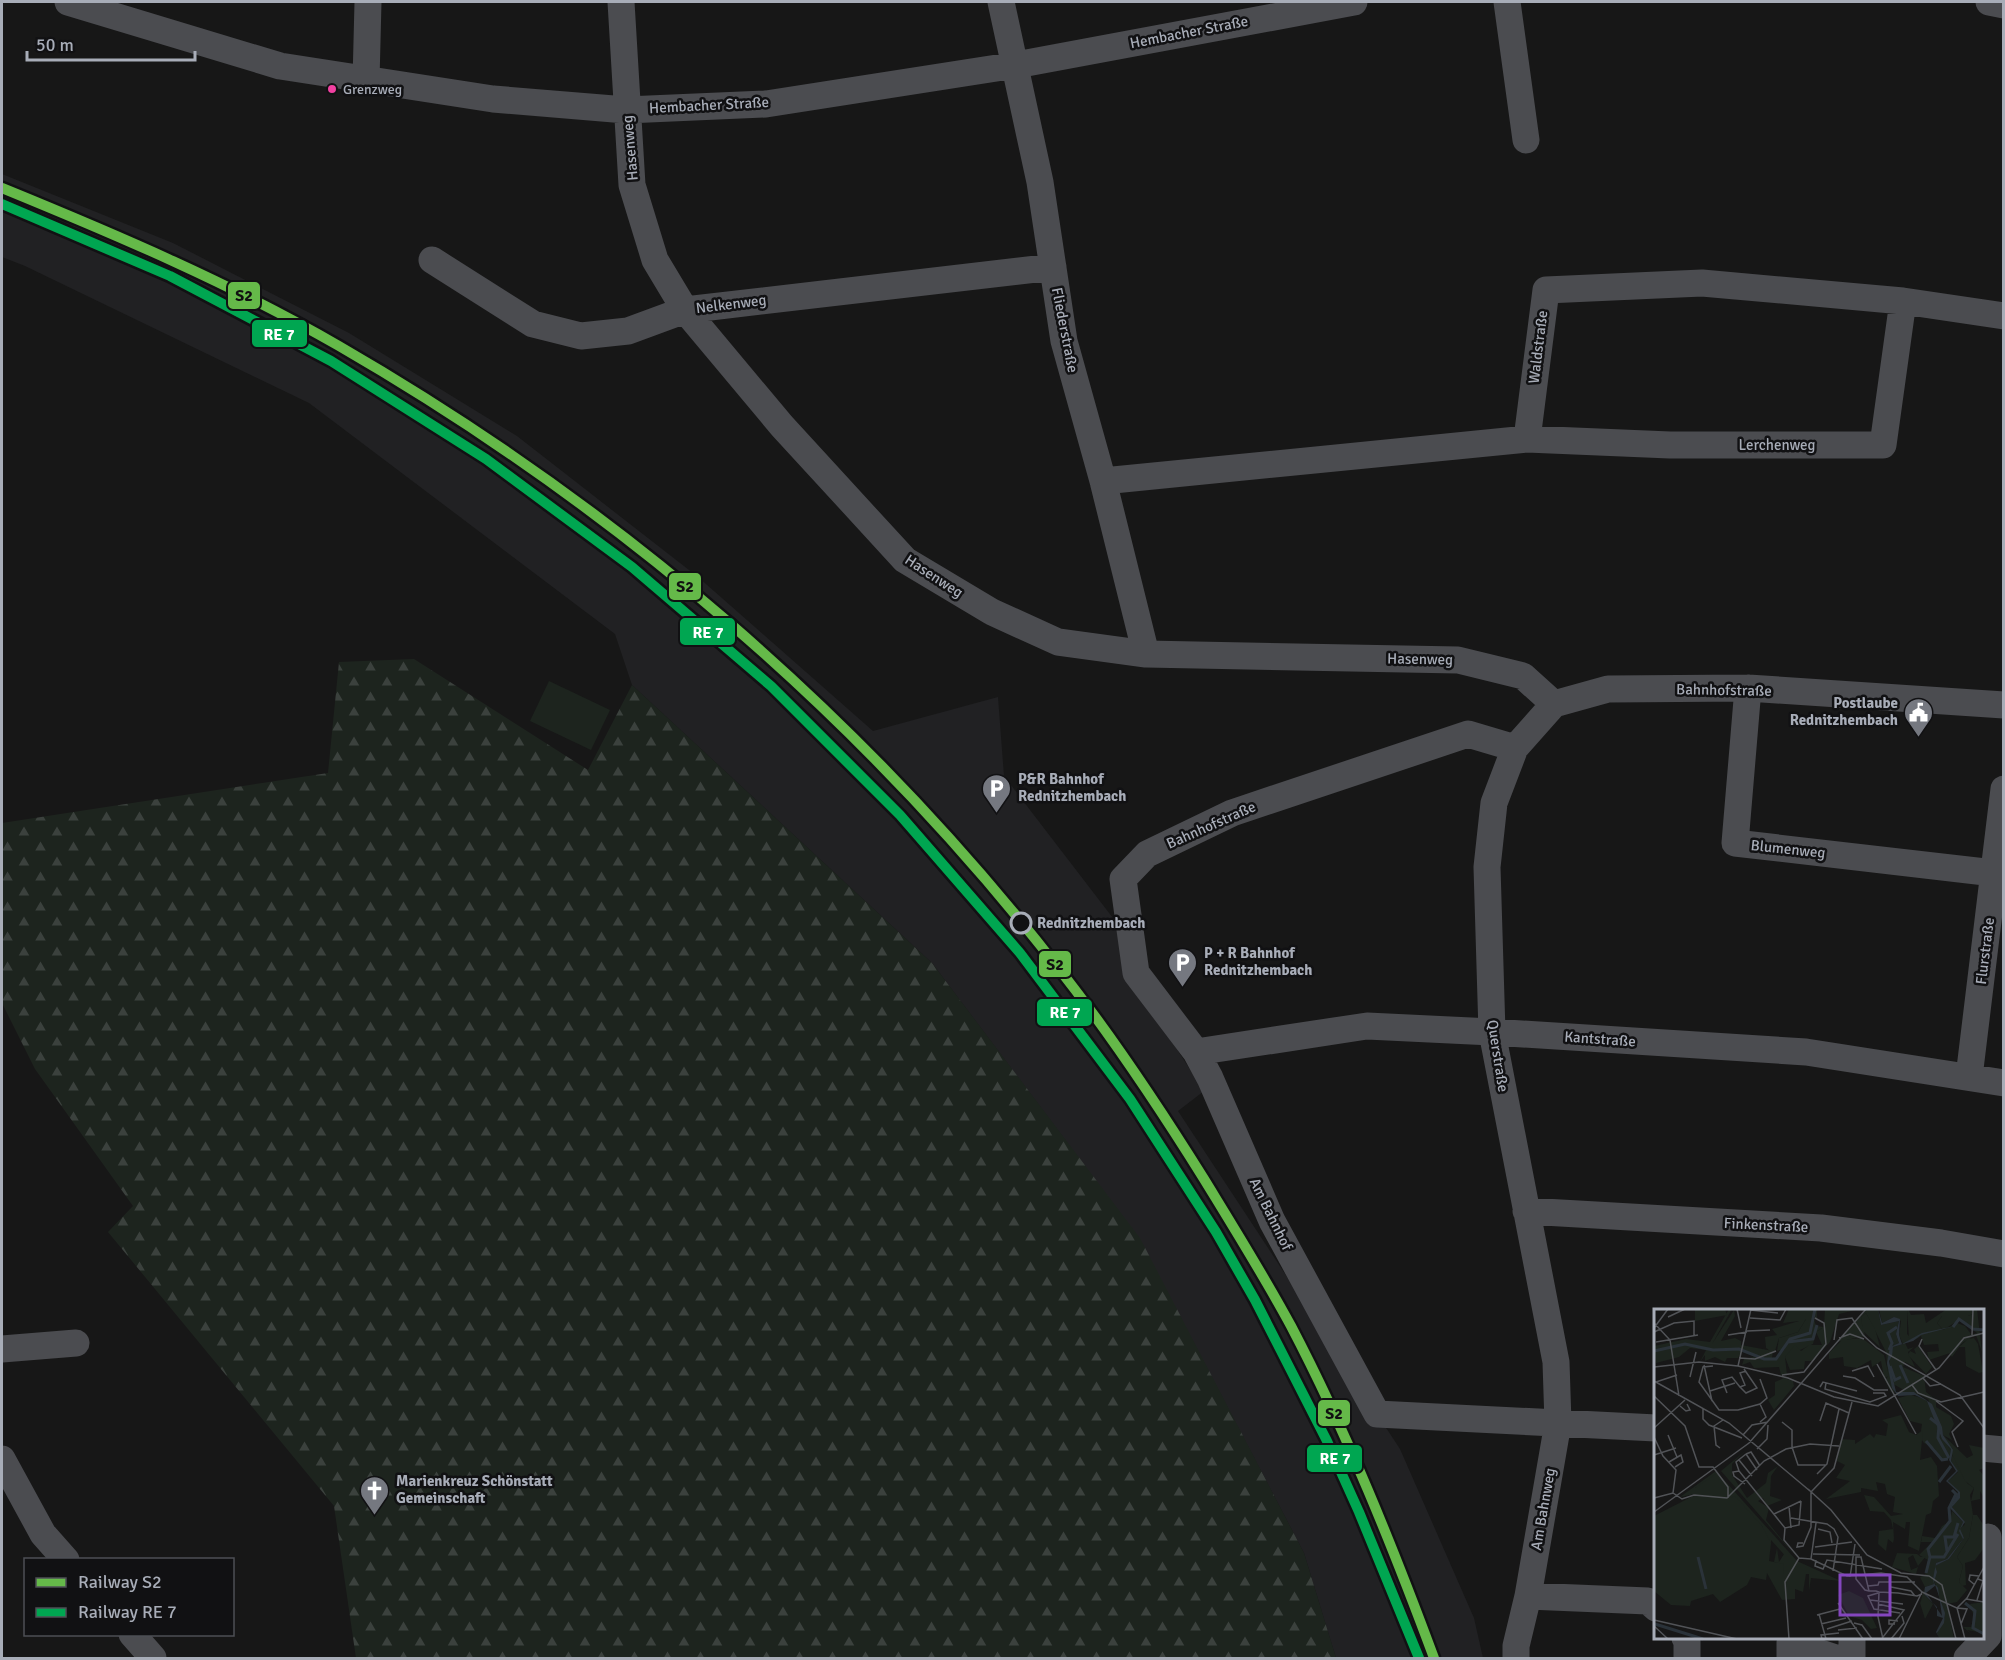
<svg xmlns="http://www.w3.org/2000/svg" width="2005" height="1660" font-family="Signika,sans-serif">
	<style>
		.built { fill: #212123 }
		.forest { fill: url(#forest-firs) }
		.pitch { fill: #1d241e }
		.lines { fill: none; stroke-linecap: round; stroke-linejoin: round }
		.street { stroke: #4b4c50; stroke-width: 27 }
		.rail-1-casing { stroke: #111113; stroke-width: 15 }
		.rail-2-casing { stroke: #111113; stroke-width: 15 }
		.rail-1 { stroke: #65b949; stroke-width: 10 }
		.rail-2 { stroke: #00a651; stroke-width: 10 }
		.bus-dot { fill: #f240a1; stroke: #111113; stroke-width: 2 }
		.stop-dot { fill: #111113; stroke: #a8adb8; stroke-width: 3 }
		.labels { text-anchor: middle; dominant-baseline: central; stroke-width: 5; stroke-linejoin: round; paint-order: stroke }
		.bus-label { font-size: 14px; fill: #a8adb8; stroke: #111113; text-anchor: start }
		.street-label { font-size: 15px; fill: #a8adb8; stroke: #111113 }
		.poi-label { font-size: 15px; font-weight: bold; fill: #a8adb8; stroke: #111113; text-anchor: start }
		.stop-label { font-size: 15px; font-weight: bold; fill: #a8adb8; stroke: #111113; text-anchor: start }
		.inset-river { fill: none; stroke: #2a3239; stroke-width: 3 }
		.inset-road { fill: none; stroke: #515357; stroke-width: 1.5 }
		.view { fill: #8446be; fill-opacity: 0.15; stroke: #8446be; stroke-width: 3 }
		.inset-edge { fill: none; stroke: #a8adb8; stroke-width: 3 }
		.line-badge { stroke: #111113; stroke-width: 2 }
		.badge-label { font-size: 16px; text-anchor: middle; font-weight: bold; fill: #fff }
		.pale-badge-label { font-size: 16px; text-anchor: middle; font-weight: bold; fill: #111 }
	</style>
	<defs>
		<pattern id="forest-firs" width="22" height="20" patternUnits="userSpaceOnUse" patternTransform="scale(1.5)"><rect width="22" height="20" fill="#1d241e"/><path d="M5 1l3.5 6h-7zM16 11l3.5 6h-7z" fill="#3b413d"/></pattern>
	</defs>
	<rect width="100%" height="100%" fill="#171717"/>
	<path class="built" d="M2,174L173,243L349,333L517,436L698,577L873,731L998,697L1004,776L1116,922L1123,966L1204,1091L1178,1111L1400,1449L1474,1618L1483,1658H1336L1304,1553L1139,1238L932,963L632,685L615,634L309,403L25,266L2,257Z"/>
	<path class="forest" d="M414,659L588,770L632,685L932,963L1140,1238L1304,1553L1336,1658H356L334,1506L108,1232L133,1206L35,1069L2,1003V823L328,773L339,662Z"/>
	<path class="pitch" d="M549,681L610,710L591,750L530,721Z"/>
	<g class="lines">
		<path class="street" d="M68,2L280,66L493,99L626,110L766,104L1016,65L1354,2
			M621,2L632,185L655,260L685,310L782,426L905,560L992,612L1058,642L1146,654L1458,660L1523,676L1554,704
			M1001,2L1040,182L1064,341L1103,481L1146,654
			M1507,2L1526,140
			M1989,2L2004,5
			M366,81L368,2
			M432,260L533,324L581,336L628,331L685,310L1053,267
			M1527,439L1670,445H1883L1903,301
			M1103,481L1527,439L1546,290L1702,283L1903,301L2004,316
			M1748,688L1735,843L1994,873
			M1554,704L1608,689L1748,688L2004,705
			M1515,748L1468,734L1232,813L1147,854L1123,879L1136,973L1196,1052L1210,1078L1272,1221L1377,1414L1656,1428
			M1196,1052L1367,1026L1492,1032L1806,1052L2004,1083
			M1969,1077L2004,789
			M1526,1211L1821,1228L1941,1243L2004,1254
			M2,1349L76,1343
			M1982,1448L2004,1450
			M2,1459L43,1534L66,1560
			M1528,1596L1648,1601L1656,1608
			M132,1634L153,1658
			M1685,1638L1687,1641V1658
			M1516,1658V1646L1528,1596L1558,1423L1556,1362L1492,1032L1487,867L1494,803L1515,748L1554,704
			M1790,1658V1643L1836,1658
			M1852,1658V1638
			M1967,1658L1988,1636V1537"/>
		<defs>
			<path id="rail-1" d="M2,188C117,235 232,284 339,346C616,506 862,716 1059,969C1112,1036 1159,1107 1204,1179C1234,1228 1264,1276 1291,1326C1347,1433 1392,1545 1434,1658"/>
			<path id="rail-2" d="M2,204L170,276L331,361L486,459L632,567L771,686L900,815L1020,953L1130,1099L1216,1232L1255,1300L1327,1441L1359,1512L1419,1658"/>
		</defs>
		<use href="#rail-1" class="rail-1-casing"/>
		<use href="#rail-2" class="rail-2-casing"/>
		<use href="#rail-1" class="rail-1"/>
		<use href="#rail-2" class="rail-2"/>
	</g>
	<defs>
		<symbol id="civic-pin" viewBox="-11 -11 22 30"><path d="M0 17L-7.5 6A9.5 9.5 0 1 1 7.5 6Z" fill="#757880" stroke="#111113"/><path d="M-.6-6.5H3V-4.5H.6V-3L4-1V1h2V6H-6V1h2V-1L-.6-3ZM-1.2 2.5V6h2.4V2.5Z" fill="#fff"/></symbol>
		<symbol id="parking-pin" viewBox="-11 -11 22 30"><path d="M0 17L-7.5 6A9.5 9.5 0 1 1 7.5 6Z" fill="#757880" stroke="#111113"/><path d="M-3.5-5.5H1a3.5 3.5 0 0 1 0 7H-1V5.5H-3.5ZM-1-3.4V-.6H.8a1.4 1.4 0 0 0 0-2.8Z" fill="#fff"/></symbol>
		<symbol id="church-pin" viewBox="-11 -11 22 30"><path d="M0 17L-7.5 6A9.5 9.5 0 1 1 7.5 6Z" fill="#757880" stroke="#111113"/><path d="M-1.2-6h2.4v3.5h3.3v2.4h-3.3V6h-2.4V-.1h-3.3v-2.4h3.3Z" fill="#fff"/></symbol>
	</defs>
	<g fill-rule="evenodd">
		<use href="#civic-pin" x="1902" y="696" width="33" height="45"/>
		<use href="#parking-pin" x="980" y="772" width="33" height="45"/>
		<use href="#parking-pin" x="1166" y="946" width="33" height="45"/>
		<use href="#church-pin" x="358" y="1474" width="33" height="45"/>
	</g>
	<circle class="bus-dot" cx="332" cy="89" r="5"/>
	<circle class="stop-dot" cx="1021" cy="923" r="10"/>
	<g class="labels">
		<g class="bus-label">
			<text x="343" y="89">Grenzweg</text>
		</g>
		<g class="street-label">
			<text transform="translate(1189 32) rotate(-11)">Hembacher Straße</text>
			<text transform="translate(709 105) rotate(-3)">Hembacher Straße</text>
			<text transform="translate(630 148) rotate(-95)">Hasenweg</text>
			<text transform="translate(731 304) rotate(-7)">Nelkenweg</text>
			<text transform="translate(1065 330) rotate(79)">Fliederstraße</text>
			<text transform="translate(1538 347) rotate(-83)">Waldstraße</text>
			<text x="1777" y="445">Lerchenweg</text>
			<text transform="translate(934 576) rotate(33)">Hasenweg</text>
			<text transform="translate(1420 659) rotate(1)">Hasenweg</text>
			<text transform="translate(1724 690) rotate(1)">Bahnhofstraße</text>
			<text transform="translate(1211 825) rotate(-24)">Bahnhofstraße</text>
			<text transform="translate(1788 849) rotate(6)">Blumenweg</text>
			<text transform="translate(1985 951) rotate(-83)">Flurstraße</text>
			<text transform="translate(1600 1039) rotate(4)">Kantstraße</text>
			<text transform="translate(1498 1056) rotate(81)">Querstraße</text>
			<text transform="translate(1271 1214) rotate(64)">Am Bahnhof</text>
			<text transform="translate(1766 1225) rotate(3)">Finkenstraße</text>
			<text transform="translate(1543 1509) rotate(-80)">Am Bahnweg</text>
		</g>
		<g class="poi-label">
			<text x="1898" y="703" text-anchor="end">Postlaube<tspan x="1898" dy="17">Rednitzhembach</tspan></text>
			<text x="1018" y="779">P&amp;R Bahnhof<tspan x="1018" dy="17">Rednitzhembach</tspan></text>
			<text x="1204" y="953">P + R Bahnhof<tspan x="1204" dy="17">Rednitzhembach</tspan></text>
			<text x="396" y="1481">Marienkreuz Schönstatt<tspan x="396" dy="17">Gemeinschaft</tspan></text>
		</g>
		<g class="stop-label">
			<text x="1037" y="923">Rednitzhembach</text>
		</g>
	</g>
	<g transform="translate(1654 1309)">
		<rect width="330" height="330" fill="#171717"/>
		<path d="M75,0H78L58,35L80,1L81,7L67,32L81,29L87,32V28V36L119,42L118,49L124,48L131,40L123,42L125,29L144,23L152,10H160L162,17L170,18L162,23L159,35L131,48L133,66H127L125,58L100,59L96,53L88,56L90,50L103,47L88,41L84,49H73L71,53L61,48L51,52V46L46,53L52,41L36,39L25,48L2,54L0,37L32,30L56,33ZM213,0H224L227,16L245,12L242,25L245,34L236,38V49L239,38L249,35L245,26L247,12L240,8L228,14L225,0L253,1V25L258,30L251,34L254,40L260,38L254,43L261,58L251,53L249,58L270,67L272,83L282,91V98L297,107L300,115L295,125L298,131L289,126L274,90L260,83L246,84L250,81L239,75L235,50L234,58L241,85L237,83L231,71L234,67L232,43L212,4L207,8L211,27L183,33ZM318,0H323L328,43L322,26L308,34L298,48L294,43H299L308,29L323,24L305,11L289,21L283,14L288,7H314L319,5ZM257,86L271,90L277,97L287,127L297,141L295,150L288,151L280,139L270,134L266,128L268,115L256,112L244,89ZM91,142L78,155V166L93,189L112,174L114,164L124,157L117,167L116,187L128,191L113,197L109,189L104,192L115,199L112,211L143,249L67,162ZM299,144L313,174L320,179L316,186L319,206L315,229L303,248L309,257L305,273L313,281L303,293L293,295L300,330H286L283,324L291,308L280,271L281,257L295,250L310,229L306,221L311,215L298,198L306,186L294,172L304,163L297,152ZM62,162L143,252L187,272L157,269L155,282V265H128L127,255L120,253L123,239L125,253L130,245L135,251L117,231V234L112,230L108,217L72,190L63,164L60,170L41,179V185L26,188ZM298,202L309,213V230L293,250L282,254L280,275L271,278L270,285L279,295L271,310L266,294L267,292L269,283L271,278L266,268L271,266L274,251L265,246L278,233H267L268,227L281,229L288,217L296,212Z" fill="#1d241e"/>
		<path d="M135,0H163V10H152L144,23L125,29L121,42H116L112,39L111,28L123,26L118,20L145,12L129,14ZM171,0H206L185,5L176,33L158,52H151L150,60L136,61L131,48L141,36L147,42L155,36H168L162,23L170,18ZM247,0H254L257,6L270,5L272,14L293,0H318L319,5L314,7H288L283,14L289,21L303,14L311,17L317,25L299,43L275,51L273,43L285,42L284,35L270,36L267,27L259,32L255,29L253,1ZM212,4L221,20L226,38L209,22L207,8ZM208,29L230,46L235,67L230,69L227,52L218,58L217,51L203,59L190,57L189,48L175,50V44L188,31ZM314,30L320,29L324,35L329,63L325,64L312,57L311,38H305ZM264,37L278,58L272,65L254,46L256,42L262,45L260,40ZM130,69L139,72L140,77L120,101L114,91L121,86V73ZM247,106L255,123L262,126L269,121L266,151L277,148L283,157L285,187L279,192L277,204L272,206L265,242L254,237L256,213H252L251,220L239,213L240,230L239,234L234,230L232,242L224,235L225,222L239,220L237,211L230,203L216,202L210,186L220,188L237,207L249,205L239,203L241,188L233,185L231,175L222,173L224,182L207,179V183L172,190L196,172L182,169L191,156L183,152L187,130L201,131V135L216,125L220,129L222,125L232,127L234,115L228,111ZM289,126L313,149L319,146L315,136L330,139V159L325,161L330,167V189L326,182V190L317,192L320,179L311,172ZM63,164L74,179L73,190L81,187L108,217L117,234L115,252L130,255L129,265H152L149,283L141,280V290L128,291L113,264L112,271L97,268L93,276L66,293L59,285L37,292L36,297L17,296L0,282V207L41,186V179ZM319,206H323L330,217V239L321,251L311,254L312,276L308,277L305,273L309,257L303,248L315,229ZM243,244L263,245L267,248L272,247L264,257L259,246L254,249L257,261L264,258L262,265L238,258ZM195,282L209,289L223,319L217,320L208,311L195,307L184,286ZM330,293V324L313,321L323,330L309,318H317L320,308L316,295Z" fill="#1d241e"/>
		<path d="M41,0H71L73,6L41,12Z" fill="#1d241e"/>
		<path d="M224,0L228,14L240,8L246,10L245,26L248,35L268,24L301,17L267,26L259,32L239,38L238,47L235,52L242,83H260L278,95L288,118L289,126L299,141L297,152L304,162L294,172L306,183V189L298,198L311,213L306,220L310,229L295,250L281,257L283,263L280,273L291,304L290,314L283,324L286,330L282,323L289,309L283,307V298L270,285L271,278L280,275L279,270L282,254L293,250L309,230L305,222L309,213L296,199L304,183L292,172L302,162L295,151L297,140L288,130L273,92L261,86L244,87L238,79L233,54L236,38L245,34L242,25L245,12L227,16ZM282,276L284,279L288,307L272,284Z" fill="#2a3239" fill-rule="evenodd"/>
		<path class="inset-river" d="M299,18L305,10L319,20L330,21M134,33L159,30L163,16M235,41L238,34L234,24L243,18M0,42L31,35L59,41L85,40L110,50H122L136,30L156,24L161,0M246,56L254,74M236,57L241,71L247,68M276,109L285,116L284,129L295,149M272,132L288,151L294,150M285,173L297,157M293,242L291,228H300L304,214M44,248L52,280M276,248L274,240L296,212L295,199L302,185L298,181M272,264L276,248H290L304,225M311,294L321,302L319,319L330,325M1,315L49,330"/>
		<path class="inset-road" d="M83,0L87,19M96,1L124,4M14,8L31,0M96,9L126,11L132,0M0,14L16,31L25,87M0,19L14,0M93,22L116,21M0,23L20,14L40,12V26M74,26L93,23M318,26L319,0M185,29L196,25L210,30M268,30L265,37L282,61M180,31L183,11L198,9L209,26L223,39L306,86L330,119M2,33L44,26M85,49L101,50L122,42M223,55L262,125M50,56L58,92M59,57L49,58L45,73L65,101H84L106,95L113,89L106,70M84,57L97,0M0,58L45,53L84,57L134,69L180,88L224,97L285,59L310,29L330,24M198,62L214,57L220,68M128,66L150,63L172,35L170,14L161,9M189,67L201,69L220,81H234M36,68L42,43M269,69L276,77L287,75M0,72L75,114L156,182M2,73L23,66M172,74L171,80L216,93L232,87L230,84H219M258,76L264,84L287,93L330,83M86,78L92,84L103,79L90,60M166,78L169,73L203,82M56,82L81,74M73,84L68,71L78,68L86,78L91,76L86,64L92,62M0,87L31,117L45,158H59L74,178V189M282,92L309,112L298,123L304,138M106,95L112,108L106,113M26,97L32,102L36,101L33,95M49,99V110L55,116L88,129M166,112L172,94L195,104M128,113L138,121V138M0,119L31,91M14,126L23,148M89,126L98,116L114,113M0,128L9,147L22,161L19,184M138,138L144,156H172M66,139L62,136L60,117L69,111M103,140L113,130L114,116M92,145L82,153L85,162L131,219L145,216L147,192M92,145L97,143L106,157M92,145L103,161M0,146L22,139M85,151L98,167M15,153L27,146L29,153L21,158M85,162L79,163L80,167L91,175M163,165L173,155L185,100M154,180L177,201L213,246L247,264L275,267L288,276L302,330M157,183L180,159L198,93M0,189L19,184L28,190L40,186L73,189L110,152L132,140L156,135L185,137M135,197L137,219M0,203L95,134L212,0M120,205L147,192M137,209L173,215L180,220L184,228L179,262M131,219L130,231L145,249M164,220L176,223L178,234M149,234H144L143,238L149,237L157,218V183M161,238L198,233M159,245L206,246M157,250L193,267L227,264L253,268L268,283M162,251L161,257L169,260L173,251L228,260M196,268L201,235M321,276L315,271L316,266L325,267M214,277L224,276L225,273H261M237,278L257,282L261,287M215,282L207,248H202V270L211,281L215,282H222L225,283L244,284L263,287L268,285M225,283L224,308L229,330M268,283L303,299L311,330M224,284L214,287L220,300L246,304M312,290L330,293M216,291L249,295M323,291L329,272L324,270M184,294L209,330M224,295L250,301L229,328M303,299L313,289L330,258M303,299L313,300L307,315M165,305L172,330M163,306L186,300M0,311L83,330M200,314L208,316L218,330M167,315L192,309M241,315H235V311L244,312M0,317L14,330M173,320L198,312M184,321L203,319M135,330L131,273L145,249L157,250L162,214M168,330L167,326L185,324M237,330L250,314L248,307M245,330L268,283"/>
		<path class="view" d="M186,266H236V306H186Z"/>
		<rect width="330" height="330" class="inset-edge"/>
	</g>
	<g class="line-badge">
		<rect x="227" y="281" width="34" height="29" rx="6" fill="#65b949"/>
		<rect x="251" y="319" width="57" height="29" rx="6" fill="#00a651"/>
		<rect x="668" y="572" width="34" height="29" rx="6" fill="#65b949"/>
		<rect x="679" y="617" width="57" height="29" rx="6" fill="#00a651"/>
		<rect x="1038" y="950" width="34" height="28" rx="6" fill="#65b949"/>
		<rect x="1036" y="998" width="57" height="29" rx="6" fill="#00a651"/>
		<rect x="1317" y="1399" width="34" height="28" rx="6" fill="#65b949"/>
		<rect x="1306" y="1444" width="57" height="29" rx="6" fill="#00a651"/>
	</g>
	<g class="badge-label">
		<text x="279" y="340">RE 7</text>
		<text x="708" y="638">RE 7</text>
		<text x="1065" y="1018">RE 7</text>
		<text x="1335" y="1464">RE 7</text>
	</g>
	<g class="pale-badge-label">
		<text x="244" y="301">S2</text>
		<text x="685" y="592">S2</text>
		<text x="1055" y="970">S2</text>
		<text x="1334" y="1419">S2</text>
	</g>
	<rect width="2005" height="1660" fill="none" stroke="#a8adb8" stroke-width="6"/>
	<rect x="24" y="1558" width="210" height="78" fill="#111113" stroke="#4d4f55" stroke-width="1.5"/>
	<rect x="36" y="1578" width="30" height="9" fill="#65b949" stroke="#4d4f55" stroke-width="1.5"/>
	<text x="78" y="1588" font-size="18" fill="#a8adb8">Railway S2</text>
	<rect x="36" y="1608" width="30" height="9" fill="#00a651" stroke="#4d4f55" stroke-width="1.5"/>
	<text x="78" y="1618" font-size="18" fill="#a8adb8">Railway RE 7</text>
	<path d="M27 51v9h168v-9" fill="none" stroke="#a8adb8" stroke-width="3"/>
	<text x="36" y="51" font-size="18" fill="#a8adb8" stroke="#111113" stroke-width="4.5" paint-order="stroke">50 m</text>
</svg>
